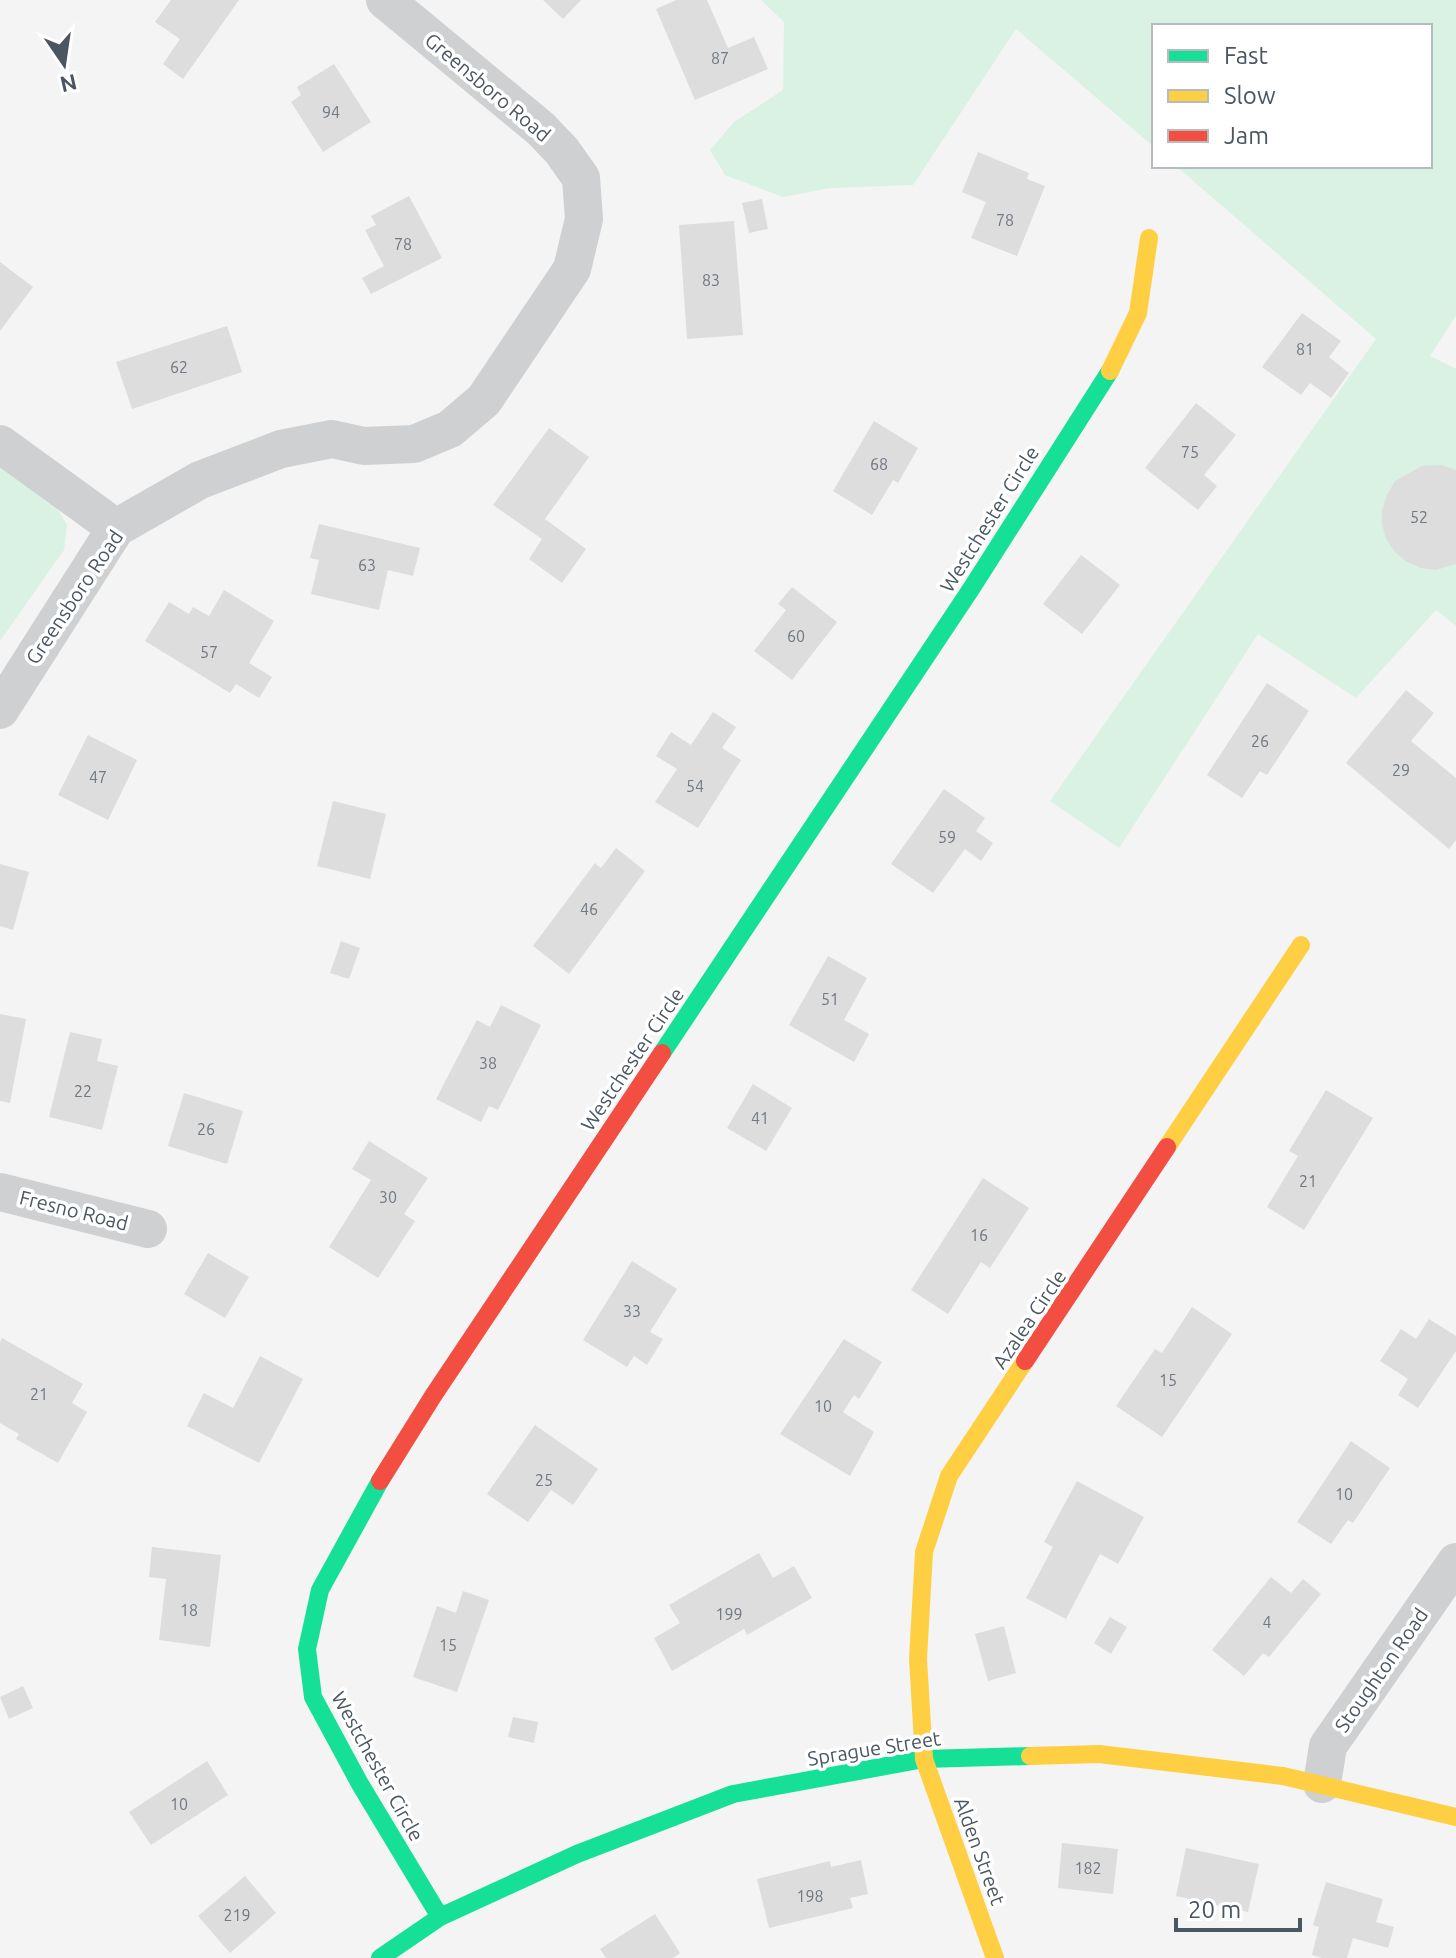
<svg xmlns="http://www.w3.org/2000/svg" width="1456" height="1958" font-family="Ubuntu,sans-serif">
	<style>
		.green { fill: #d9f2e3 }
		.building { fill: #ddddde }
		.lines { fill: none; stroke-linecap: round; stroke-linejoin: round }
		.street { stroke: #ced0d2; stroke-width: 38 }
		.fast { stroke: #16e098; stroke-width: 18 }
		.slow { stroke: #ffcf43; stroke-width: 18 }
		.jam { stroke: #f24e42; stroke-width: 18 }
		.labels { text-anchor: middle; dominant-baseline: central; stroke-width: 7; stroke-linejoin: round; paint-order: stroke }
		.number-label { font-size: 16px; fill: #707881 }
		.street-label { font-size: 20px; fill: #4a5661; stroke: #fff }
	</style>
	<rect width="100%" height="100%" fill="#f4f4f4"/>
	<path class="green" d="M761,0H1456V316L1430,356L1456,369V626L1436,610L1356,698L1258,634L1119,848L1050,801L1376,339L1176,166H1430V26H1154V147L1016,29L913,185L830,188L783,197L725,175L710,150L734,122L783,90L784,22Z
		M0,467L57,508L67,525L64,550L0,641Z"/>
	<path class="building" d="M171,0H239L183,79L163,64L180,39L155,22Z
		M543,0H581L563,19Z
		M676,0H707L728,48L754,37L768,69L695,100L656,9Z
		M334,64L371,122L323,152L291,102L301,95L297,87Z
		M978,152L1029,173L1027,179L1045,186L1017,256L971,238L986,202L962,192Z
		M409,196L442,258L371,294L362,278L384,266L365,230L376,225L371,216Z
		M762,199L768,229L749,233L742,203Z
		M734,221L743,335L687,339L679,225Z
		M0,262L33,287L0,331Z
		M1302,313L1341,341L1329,357L1349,373L1331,398L1310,383L1301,395L1262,367Z
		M227,326L242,372L132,409L116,362Z
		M1196,403L1236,435L1204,475L1217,486L1198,510L1145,468Z
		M874,421L918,448L898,483L893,480L872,515L833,491Z
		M549,428L589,457L545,519L586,549L562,583L529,559L542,539L493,505Z
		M1442,465L1456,470V564L1436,570L1421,568L1407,562L1395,552L1386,539L1382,524V510L1387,495L1395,481L1422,466Z
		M319,524L420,548L413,576L388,570L379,610L311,594L319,560L310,558Z
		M1081,555L1120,585L1082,634L1043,604Z
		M792,587L837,622L792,680L754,651L786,610L778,604Z
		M224,590L274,621L249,663L272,677L259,698L236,684L230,693L145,641L169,602L189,614L193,607L209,616Z
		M1267,683L1309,711L1267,775L1260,771L1242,798L1207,775Z
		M1406,690L1434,713L1411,741L1456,778V840L1449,849L1346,763Z
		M713,712L736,727L722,748L741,760L698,828L655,802L677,769L656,756L671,732L691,745Z
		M88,735L137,760L108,820L58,795Z
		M944,789L985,818L976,831L993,843L981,861L965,849L933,893L891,864Z
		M333,801L386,814L370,879L317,866Z
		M616,848L645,871L569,974L533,946L595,863L601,868Z
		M0,864L29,872L13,930L0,926Z
		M341,941L360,948L349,979L330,973Z
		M828,956L867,978L844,1020L869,1034L854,1062L789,1025Z
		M501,1005L541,1025L498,1110L489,1106L481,1122L436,1099L477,1020L490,1027Z
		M0,1014L26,1019L10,1103L0,1101Z
		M70,1032L102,1039L97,1061L118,1066L102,1130L49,1117Z
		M753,1084L792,1108L766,1151L727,1128Z
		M1326,1090L1373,1118L1304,1230L1267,1207L1298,1156L1289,1151Z
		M184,1093L243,1111L227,1164L168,1146Z
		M369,1141L428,1178L404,1214L415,1221L378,1278L329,1247L371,1180L352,1169Z
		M983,1178L1029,1208L990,1268L981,1262L948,1314L911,1290Z
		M208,1253L249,1277L225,1318L184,1294Z
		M632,1261L677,1289L650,1332L663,1339L647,1365L634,1356L627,1367L583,1340Z
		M1192,1307L1232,1334L1162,1437L1116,1406L1155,1349L1162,1353Z
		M1429,1319L1456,1336V1351L1418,1408L1398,1395L1408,1379L1380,1361L1401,1329L1416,1339Z
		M2,1338L83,1384L72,1403L87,1412L58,1463L16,1439L19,1434L0,1423V1343Z
		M844,1339L882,1362L859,1399L854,1395L843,1412L874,1432L850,1476L780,1434Z
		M260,1356L303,1379L259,1463L187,1426L204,1393L233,1408Z
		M535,1425L598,1469L573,1505L551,1490L528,1522L487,1494Z
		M1351,1441L1390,1468L1353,1523L1348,1520L1331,1544L1297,1522Z
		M1077,1481L1144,1517L1118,1564L1100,1554L1066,1619L1026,1598L1053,1547L1044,1542Z
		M152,1547L221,1555L210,1647L159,1640L166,1579L149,1577Z
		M759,1553L773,1578L794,1566L812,1598L747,1635L744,1629L672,1671L654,1638L680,1623L669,1605Z
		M1271,1577L1291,1593L1303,1579L1321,1594L1269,1657L1263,1653L1244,1676L1212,1650Z
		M463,1591L489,1600L457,1692L413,1677L437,1606L456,1613Z
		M1110,1617L1127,1627L1111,1654L1094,1643Z
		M1004,1626L1016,1673L988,1681L975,1634Z
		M23,1686L33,1708L9,1719L0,1697Z
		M513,1717L538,1722L534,1743L508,1737Z
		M207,1761L228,1795L151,1845L129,1812Z
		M1062,1843L1118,1849L1113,1894L1058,1888Z
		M1186,1848L1259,1864L1248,1912L1176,1896Z
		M861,1860L868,1894L850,1898L853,1908L769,1928L757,1879L830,1861L831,1867Z
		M245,1876L276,1913L230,1953L198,1916Z
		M1326,1882L1383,1899L1376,1922L1394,1927L1388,1948L1353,1938L1347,1958H1322L1312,1955L1319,1927L1313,1925Z
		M655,1914L680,1953L673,1958H606L600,1949Z"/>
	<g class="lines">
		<path class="street" d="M0,444L116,528
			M0,710L116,528L200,480L281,449L332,439L364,446L414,444L450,429L484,400L572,269L584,219L581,178L562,151L541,129L385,0
			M0,1192L148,1229
			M1322,1784L1328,1746L1456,1562"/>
		<path class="fast" d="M662,1053L971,589L1110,371
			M380,1481L320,1590L307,1649L313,1697L360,1784L440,1917
			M380,1958L440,1917L577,1854L733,1794L924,1759L1030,1756"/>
		<path class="slow" d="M1110,371L1138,313L1149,238
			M1167,1147L1301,945
			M1030,1756L1099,1754L1283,1776L1456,1817
			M995,1958L924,1759L918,1659L924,1552L949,1476L1025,1361"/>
		<path class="jam" d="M1025,1361L1167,1147
			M380,1481L433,1396L662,1053"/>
	</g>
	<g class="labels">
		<g class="number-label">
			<text x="720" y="58">87</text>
			<text x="331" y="112">94</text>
			<text x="1005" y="220">78</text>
			<text x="403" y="244">78</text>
			<text x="711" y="280">83</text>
			<text x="1305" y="349">81</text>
			<text x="179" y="367">62</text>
			<text x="1190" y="452">75</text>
			<text x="879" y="464">68</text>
			<text x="1419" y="517">52</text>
			<text x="367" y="565">63</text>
			<text x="796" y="636">60</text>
			<text x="209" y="652">57</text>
			<text x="1260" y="741">26</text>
			<text x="1401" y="770">29</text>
			<text x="98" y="777">47</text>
			<text x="695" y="786">54</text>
			<text x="947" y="837">59</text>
			<text x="589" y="909">46</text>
			<text x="830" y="999">51</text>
			<text x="488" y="1063">38</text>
			<text x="83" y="1091">22</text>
			<text x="760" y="1118">41</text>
			<text x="206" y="1129">26</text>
			<text x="1308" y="1181">21</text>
			<text x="388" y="1197">30</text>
			<text x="979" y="1235">16</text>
			<text x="632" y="1311">33</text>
			<text x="1168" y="1380">15</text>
			<text x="39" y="1394">21</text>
			<text x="823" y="1406">10</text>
			<text x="544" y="1480">25</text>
			<text x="1344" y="1494">10</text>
			<text x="189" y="1610">18</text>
			<text x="729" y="1614">199</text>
			<text x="1267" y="1622">4</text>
			<text x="448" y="1645">15</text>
			<text x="179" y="1804">10</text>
			<text x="1088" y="1868">182</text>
			<text x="810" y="1896">198</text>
			<text x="237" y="1915">219</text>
		</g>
		<g class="street-label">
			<text transform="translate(488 87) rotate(40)">Greensboro Road</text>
			<text transform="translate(989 519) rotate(-58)">Westchester Circle</text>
			<text transform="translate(74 597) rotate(-56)">Greensboro Road</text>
			<text transform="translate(632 1059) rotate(-56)">Westchester Circle</text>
			<text transform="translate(74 1210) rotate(14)">Fresno Road</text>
			<text transform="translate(1029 1319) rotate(-56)">Azalea Circle</text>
			<text transform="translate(1381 1670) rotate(-55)">Stoughton Road</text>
			<text transform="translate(874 1748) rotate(-9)">Sprague Street</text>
			<text transform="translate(378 1766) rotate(61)">Westchester Circle</text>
			<text transform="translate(980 1851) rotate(70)">Alden Street</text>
		</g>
	</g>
	<rect x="1152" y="24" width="280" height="144" fill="#ffffff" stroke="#b7bbc0" stroke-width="2"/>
	<rect x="1168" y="50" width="40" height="12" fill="#16e098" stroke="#b7bbc0" stroke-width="2"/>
	<text x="1224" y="64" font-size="24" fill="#4a5661">Fast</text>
	<rect x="1168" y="90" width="40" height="12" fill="#ffcf43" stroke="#b7bbc0" stroke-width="2"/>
	<text x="1224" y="104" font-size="24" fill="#4a5661">Slow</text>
	<rect x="1168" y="130" width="40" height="12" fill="#f24e42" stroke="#b7bbc0" stroke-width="2"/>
	<text x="1224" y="144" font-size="24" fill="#4a5661">Jam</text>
	<g transform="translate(64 64) rotate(167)" stroke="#ffffff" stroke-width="6" paint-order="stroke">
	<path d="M0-6L14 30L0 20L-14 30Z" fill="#4a5661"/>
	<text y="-12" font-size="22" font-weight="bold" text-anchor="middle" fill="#4a5661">N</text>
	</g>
	<path d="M1176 1918v12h124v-12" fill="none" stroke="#4a5661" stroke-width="4"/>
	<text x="1188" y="1918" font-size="24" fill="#4a5661" stroke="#ffffff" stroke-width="6" paint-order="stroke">20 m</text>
</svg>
